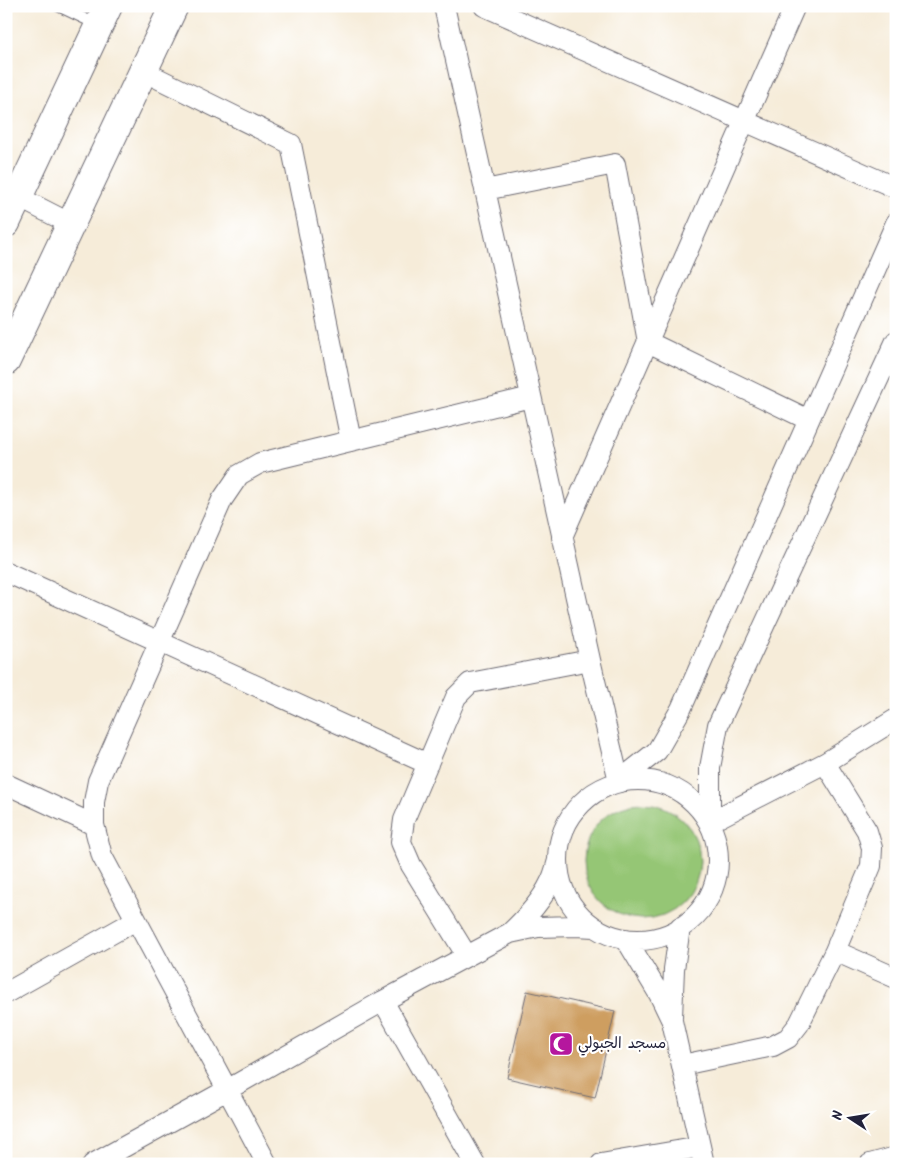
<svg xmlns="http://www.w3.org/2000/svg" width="902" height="1170" font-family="Kalam,'Playpen Sans Arabic',sans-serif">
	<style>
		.green { fill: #95c675; stroke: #5c7458 }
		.building { fill: #ce9e61 }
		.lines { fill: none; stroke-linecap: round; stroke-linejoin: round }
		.lane-casing { stroke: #6c6972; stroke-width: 12 }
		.street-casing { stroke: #6c6972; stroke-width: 22 }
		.secondary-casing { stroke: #6c6972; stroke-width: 30 }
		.lane { stroke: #fff; stroke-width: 10 }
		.street { stroke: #fff; stroke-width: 20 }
		.secondary { stroke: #fff; stroke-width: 28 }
		.labels { text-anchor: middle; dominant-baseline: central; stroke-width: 4.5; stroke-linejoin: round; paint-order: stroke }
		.poi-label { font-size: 15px; fill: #22223b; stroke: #fff; text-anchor: start }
	</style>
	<rect width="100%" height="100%" fill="#fff"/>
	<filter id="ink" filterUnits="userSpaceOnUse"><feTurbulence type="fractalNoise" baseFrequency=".02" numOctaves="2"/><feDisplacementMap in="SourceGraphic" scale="10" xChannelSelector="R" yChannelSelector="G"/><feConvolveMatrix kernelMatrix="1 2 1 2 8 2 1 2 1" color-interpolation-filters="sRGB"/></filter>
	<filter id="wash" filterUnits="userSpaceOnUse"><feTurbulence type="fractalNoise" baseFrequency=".0096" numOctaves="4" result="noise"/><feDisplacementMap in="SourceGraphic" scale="20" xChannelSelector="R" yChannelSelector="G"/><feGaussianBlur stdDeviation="1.12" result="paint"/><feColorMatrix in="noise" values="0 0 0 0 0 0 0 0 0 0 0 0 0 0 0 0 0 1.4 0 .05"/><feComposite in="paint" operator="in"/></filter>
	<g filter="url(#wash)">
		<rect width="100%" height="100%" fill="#f6ecd9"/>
		<path class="green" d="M584 861a58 58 0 1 1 116 0a58 58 0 1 1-116 0Z"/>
		<g id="blocks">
			<path class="building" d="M527,991L615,1011L595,1098L507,1078Z"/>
		</g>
	</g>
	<g filter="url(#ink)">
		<use href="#blocks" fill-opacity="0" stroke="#6c6972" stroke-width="1"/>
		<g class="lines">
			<defs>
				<path id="lane" d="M58,6L98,25"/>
				<path id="street" d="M444,6L590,660L619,781L657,751L681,709L896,223
					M484,6L896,188
					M143,71L291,144L351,441
					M485,190L615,164L648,342L809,420
					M18,197L71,224
					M896,341L718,725L710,768V822L825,763L896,719
					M562,537L795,6
					M6,572L428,764
					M558 860a80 80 0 1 1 160 0a80 80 0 1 1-160 0Z
					M6,784L94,825
					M510,933L538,927L576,926L594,927
					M626,939L659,994L672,1021L704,1164
					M835,951L896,978
					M467,956L411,865L401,842L404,820L447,718L456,697L470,683L590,660
					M6,993L136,920
					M383,1001L475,1164
					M672,1017L674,969L680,927
					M682,1065L773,1046L788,1038L799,1024L835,951L871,866L872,848L867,831L825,763
					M93,1164L227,1090L383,1001L510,933C526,918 541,902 550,883C554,876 556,867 558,860
					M267,1164L102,856L94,825V802L98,781L222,500L239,475L260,463L531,397
					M601,1164L700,1147
					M870,1164L896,1157"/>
				<path id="secondary" d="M6,223L108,6
					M6,361L174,6"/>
			</defs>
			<use href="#lane" class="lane-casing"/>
			<use href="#street" class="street-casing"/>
			<use href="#secondary" class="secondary-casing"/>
			<use href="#lane" class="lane"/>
			<use href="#street" class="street"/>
			<use href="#secondary" class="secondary"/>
		</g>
	</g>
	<defs>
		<symbol id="mosque-square" viewBox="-11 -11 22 22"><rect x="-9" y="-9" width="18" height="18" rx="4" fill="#b5179e" stroke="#fff"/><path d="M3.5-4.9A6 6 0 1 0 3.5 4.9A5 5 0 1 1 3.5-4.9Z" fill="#fff"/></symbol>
	</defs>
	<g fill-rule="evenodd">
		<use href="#mosque-square" x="547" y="1030" width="28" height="28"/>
	</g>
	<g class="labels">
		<g class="poi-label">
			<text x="578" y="1044">مسجد الجبولي</text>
		</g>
	</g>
	<rect width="902" height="1170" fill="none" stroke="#fff" stroke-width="25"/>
	<g transform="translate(850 1118) rotate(282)" stroke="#ffffff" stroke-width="4" paint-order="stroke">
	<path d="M0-4L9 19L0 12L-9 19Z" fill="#22223b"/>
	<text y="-8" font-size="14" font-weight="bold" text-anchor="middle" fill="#22223b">N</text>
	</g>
</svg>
